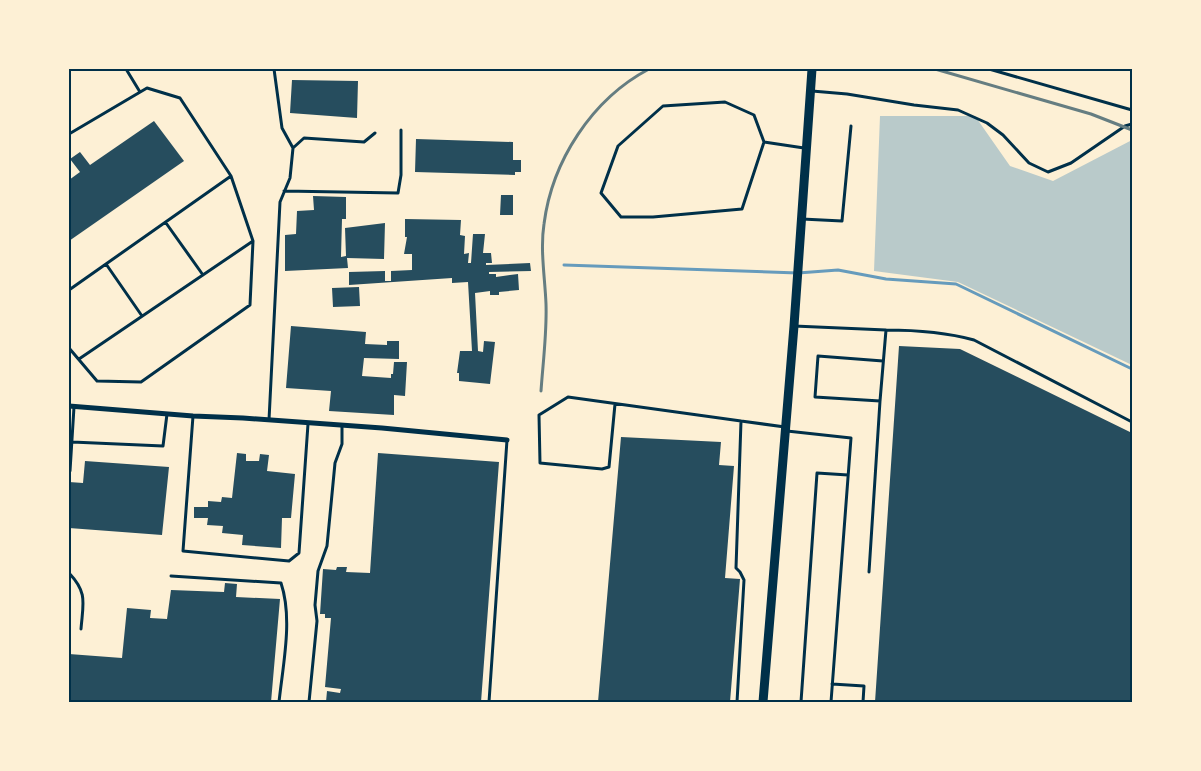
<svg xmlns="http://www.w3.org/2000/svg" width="1201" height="771" font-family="Signika,sans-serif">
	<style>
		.green { fill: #b9caca }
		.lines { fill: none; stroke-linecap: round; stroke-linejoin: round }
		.stream { stroke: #669bbc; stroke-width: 3 }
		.building { fill: #264d5e }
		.service { stroke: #003049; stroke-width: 3 }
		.minor { stroke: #003049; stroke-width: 5 }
		.tertiary { stroke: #003049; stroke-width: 9 }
		.rail { stroke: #657d81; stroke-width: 3 }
		.neatline { fill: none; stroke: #003049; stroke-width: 2 }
	</style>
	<rect width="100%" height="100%" fill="#fdf0d5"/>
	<path class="green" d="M880,116H975L1010,166L1053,181L1132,140V365L958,282L874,271Z"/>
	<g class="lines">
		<path class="stream" d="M564,265L798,273L838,270L886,279L956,284L1132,369"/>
	</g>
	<path class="building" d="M292,80L358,81L357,118L290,113Z
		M154,121L184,161L69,241V180L80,172L70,159L80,152L90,165Z
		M416,139L513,142V160H521V172H515V175L415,172Z
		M501,195H513V215H500Z
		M313,196L346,197V219H342L341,257L346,256L345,228L385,223L384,259L347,258L348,268L285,271V235L296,234L297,211L314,210Z
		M405,219L461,220L460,235L465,236L464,254L469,253L468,263H471L473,234H485L483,253H491L492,263H486V265L530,263L531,271L489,272V274H496V277L518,274L519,290L499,292V295H490V291L475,293L478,351L483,352L484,341L495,342L490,384L459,381V373H457L460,351H472L468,282L452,283V278L349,285V272L385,271V281H391V271L412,270V254H404L407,237H405Z
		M359,287L360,306L333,307L332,288Z
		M291,326L366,332L365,344L387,345V341H399V359L364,358L362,376L391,378V374H393L394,362H407L405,396L394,395V415L329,411L331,391L286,388Z
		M899,346L960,349L1132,433V702H875Z
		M621,437L721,442L719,465L734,466L725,578L740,579L730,702H598Z
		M237,453L246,454V461H259L260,454L269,455L267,471L295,474L291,518H282L281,548L242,545L243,535L222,533L223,526L207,525L208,518H194V507H208V501L221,502L222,497L232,498Z
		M378,453L499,462L481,702H326L327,691L340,693L341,689L325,687L331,618H325V614H320L323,569L336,570L337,567H347L346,572L370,573Z
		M85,461L169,467L162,535L69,528V482L83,483Z
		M225,583L237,584L236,597L280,599L271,702H69V654L122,658L127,608L151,610L150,618L167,619L171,590L224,592Z"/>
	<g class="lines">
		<path class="service" d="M126,69L140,92
			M274,69L282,128L293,148
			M989,69L1132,110
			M812,91L847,94L914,105L958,110L987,123L1003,135L1029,163L1048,172L1071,163L1125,126L1132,124
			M69,134L147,88L180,98L231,176L69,290
			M764,142L742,209L653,217H621L601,193L618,146L663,106L725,102L754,115L764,142L804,148
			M231,176L253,241
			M284,191L398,193L401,175V130
			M802,219L842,221L851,126
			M166,223L203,275
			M106,264L142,316
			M794,326L886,330L880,401L815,397L818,356L883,361
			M886,330C917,330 945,332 974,340L1132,422
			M69,348L97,381L141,382L250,305L253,241L79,359
			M615,404L609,467L602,469L540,463L539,415L568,397L741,421L736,568L740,572L744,580L737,702
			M193,416L183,551L289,561L299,553L308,424
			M269,420L280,202L290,178L293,148L304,138L364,142L375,133
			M741,421L785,427
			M787,431L851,438L831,702
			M72,442L163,446L167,414
			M70,471L74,407
			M869,572L880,401
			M69,573C88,593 83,603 81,629
			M171,576L281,583C293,619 283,664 279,702
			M832,684L864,686L863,702
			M309,702L317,621L315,605L318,571L327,546L335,463L342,444V425
			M489,702L507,440
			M801,702L817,473L848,475"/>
		<path class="minor" d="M69,406L193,416L243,418L382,428L507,440"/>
		<path class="tertiary" d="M763,702L794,326L812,69"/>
		<path class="rail" d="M935,69L1091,114L1132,130
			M541,391C543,362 547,333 546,304C545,278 540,250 544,224C552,161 592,99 649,69"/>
	</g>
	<rect width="1201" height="771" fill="none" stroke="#fdf0d5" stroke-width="140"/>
	<rect x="70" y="70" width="1061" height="631" class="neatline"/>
</svg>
